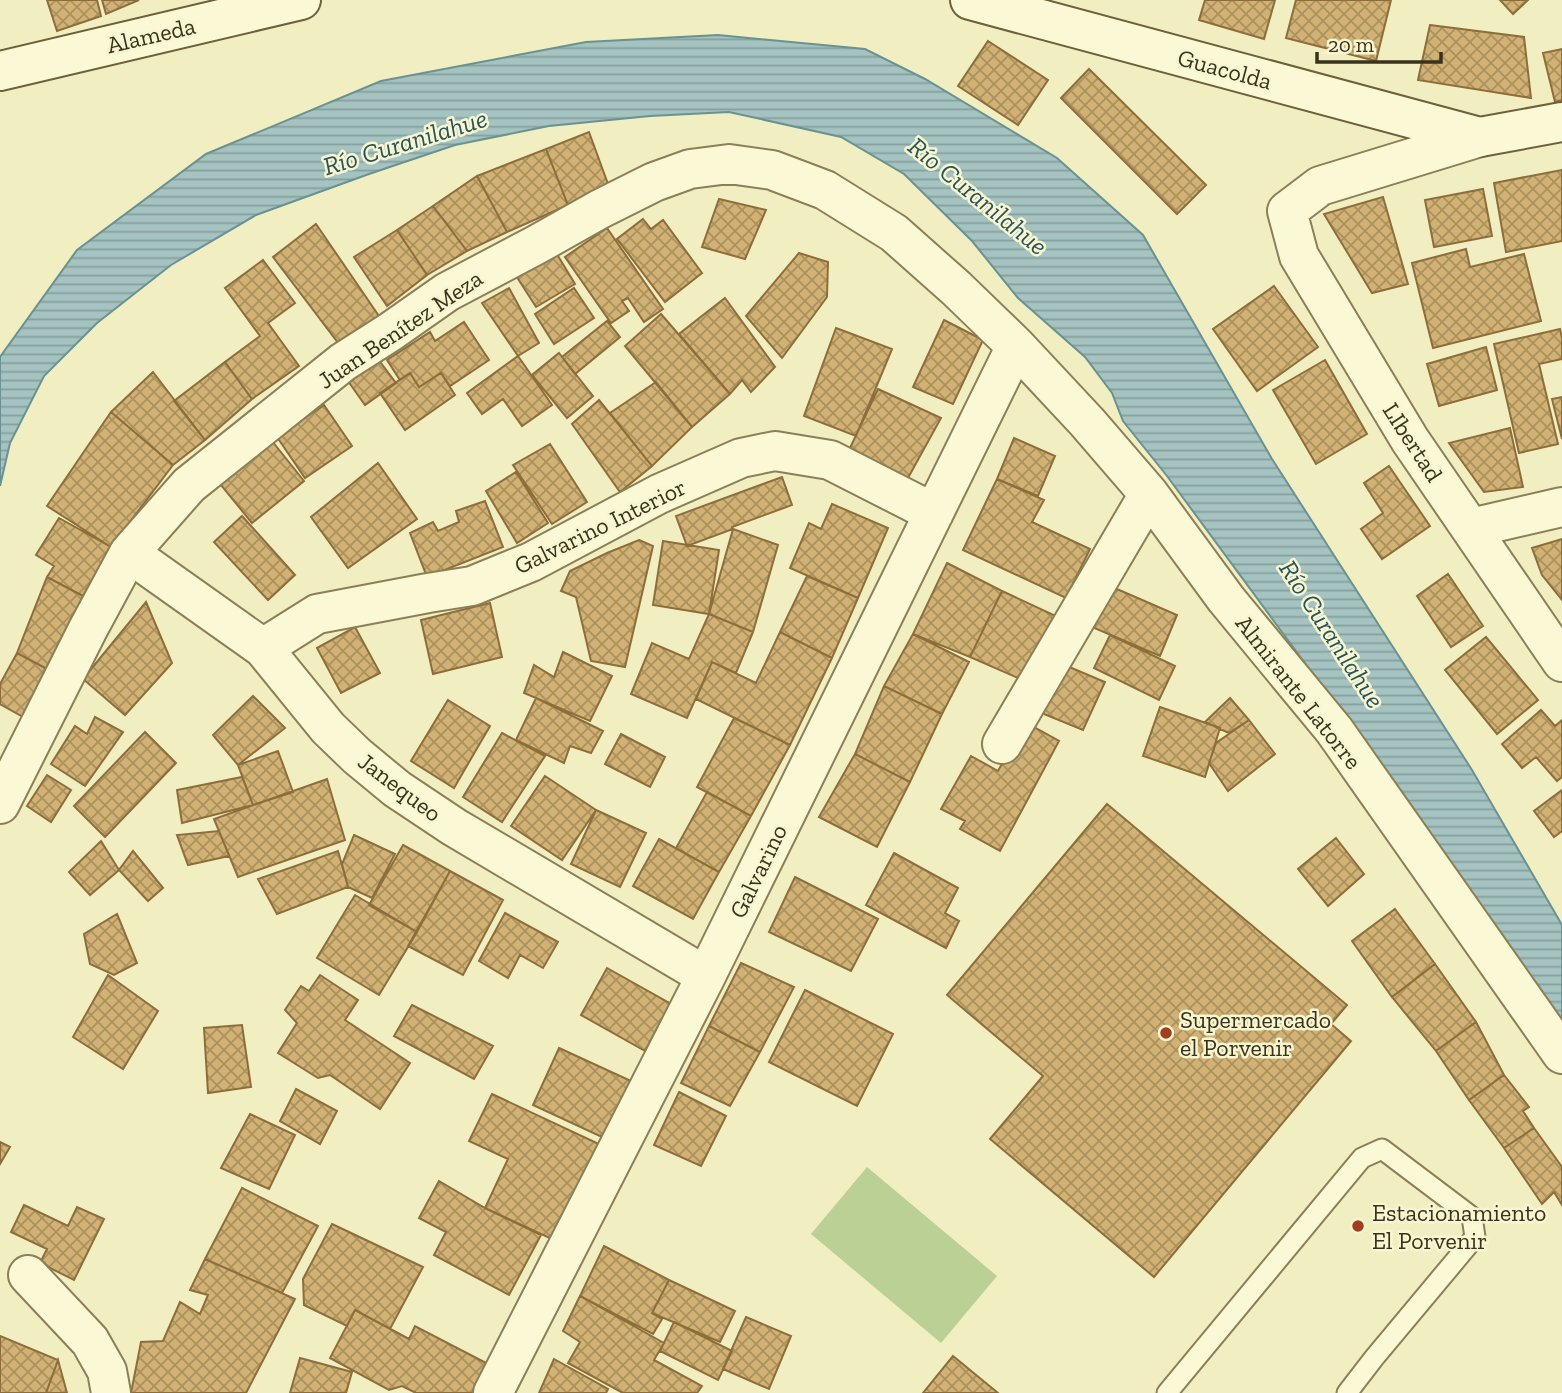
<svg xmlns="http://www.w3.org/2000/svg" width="1562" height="1393" font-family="'Zilla Slab',serif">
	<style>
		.pitch { fill: #bbd094 }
		.water { fill: url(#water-rules); stroke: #6a9291; stroke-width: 2 }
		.building { fill: url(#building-cross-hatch); stroke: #8d6e3b; stroke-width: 2 }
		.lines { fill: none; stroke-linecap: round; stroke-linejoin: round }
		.lane-casing { stroke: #8c7f57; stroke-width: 23 }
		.street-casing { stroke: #8c7f57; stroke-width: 42 }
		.secondary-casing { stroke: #6e603a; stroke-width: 42 }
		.lane { stroke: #fbf9d5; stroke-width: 19 }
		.street { stroke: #fbf9d5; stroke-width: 38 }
		.secondary { stroke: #fbf9d5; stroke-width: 38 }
		.poi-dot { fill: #a03e22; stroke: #f8f6d1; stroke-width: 2.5 }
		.labels { text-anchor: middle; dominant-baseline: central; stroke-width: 5; stroke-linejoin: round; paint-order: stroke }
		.street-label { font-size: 24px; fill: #3a321c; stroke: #f8f6d1 }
		.poi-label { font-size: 24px; fill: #3a321c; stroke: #f8f6d1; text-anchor: start }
		.water-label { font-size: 26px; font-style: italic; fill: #2a535b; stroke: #f8f6d1 }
	</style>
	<defs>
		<pattern id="water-rules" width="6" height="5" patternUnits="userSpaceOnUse" patternTransform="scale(1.75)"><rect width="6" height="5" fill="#a4c3c1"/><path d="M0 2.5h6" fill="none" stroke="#879f9c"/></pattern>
		<pattern id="building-cross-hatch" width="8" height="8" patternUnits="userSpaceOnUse" patternTransform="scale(1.75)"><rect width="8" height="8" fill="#d2b174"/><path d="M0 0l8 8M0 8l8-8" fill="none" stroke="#ab915e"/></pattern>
	</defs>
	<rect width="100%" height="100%" fill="#f1eec1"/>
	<path class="pitch" d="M867,1167L997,1276L941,1343L811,1234Z"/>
	<path class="water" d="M718,35L865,49L925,79L1057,158L1143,235L1272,459L1472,770L1562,925V1025L1360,738L1167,476L1123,421L1112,393L1085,357L1018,298L972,241L904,174L841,137L729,112L650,116L549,126L455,145L369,174L256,215L171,265L97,323L44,376L10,443L0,486V357L77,250L206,154L381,81L586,42Z"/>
	<path class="building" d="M47,0H97L101,16L57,31Z
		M102,0H139L106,14Z
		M1205,0H1275L1264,39L1199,20Z
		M1296,0H1391L1376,61L1286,38Z
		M1500,0H1528L1513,14Z
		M1430,25L1524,37L1531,98L1418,80Z
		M988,41L1048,80L1018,125L958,86Z
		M1562,49V100L1555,102L1543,53Z
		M1089,69L1206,185L1177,214L1061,98Z
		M589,132L608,184L568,205L546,149Z
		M546,149L568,205L507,232L477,176Z
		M1562,170V241L1506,252L1494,183Z
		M477,176L507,232L467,251L433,206Z
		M1483,189L1492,236L1434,247L1425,200Z
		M1383,197L1408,284L1372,293L1324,214Z
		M719,199L766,210L745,259L702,247Z
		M433,206L467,251L427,275L397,230Z
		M643,219L651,229L663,220L702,273L665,302L617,239Z
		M316,224L381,319L342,348L273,257Z
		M607,228L663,309L644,322L628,298L622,301L629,311L611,323L565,257Z
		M397,230L427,275L387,306L354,257Z
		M1466,249L1470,267L1524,254L1541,321L1433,348L1412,263Z
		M555,251L575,284L536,307L515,274Z
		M799,253L828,262L827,297L782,358L746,316Z
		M263,260L295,303L268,323L299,366L252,399L225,362L260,336L225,288Z
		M1274,286L1318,347L1257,391L1213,329Z
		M509,288L539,343L518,356L482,303Z
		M574,288L594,318L554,344L535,314Z
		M725,298L775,367L751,392L742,380L730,394L679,334Z
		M661,314L730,394L692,427L625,346Z
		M944,320L983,340L953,404L913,387Z
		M607,321L620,337L575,374L562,357Z
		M464,322L489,360L450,386L441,373L419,387L410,373L400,380L387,360L430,332L435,341Z
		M836,328L892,349L856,436L804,416Z
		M1560,329L1562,338V359L1539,364L1558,444L1519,453L1494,344Z
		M1486,347L1497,390L1439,406L1427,364Z
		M559,353L593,396L567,418L532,375Z
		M518,356L552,405L522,426L503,399L482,414L467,393Z
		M378,359L396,383L365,405L348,381Z
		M1325,360L1367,434L1316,464L1273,390Z
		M225,362L252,399L205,440L174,401Z
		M153,372L205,440L173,465L111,412Z
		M410,373L419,387L441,373L455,395L405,430L380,393Z
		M656,382L692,427L652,466L610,413Z
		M878,389L941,418L908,478L849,450Z
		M1562,397V439L1552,399Z
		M599,400L652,466L620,492L572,424Z
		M324,405L352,446L305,478L277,437Z
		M111,412L173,465L111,547L47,506Z
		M1510,428L1523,487L1484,492L1449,443Z
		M268,436L304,481L252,523L216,479Z
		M1014,438L1055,456L1038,496L997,479Z
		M550,444L587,502L552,524L513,465Z
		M378,463L417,519L348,568L311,517Z
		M1389,466L1430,526L1382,559L1361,529L1383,513L1364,483Z
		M516,472L548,523L517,543L486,491Z
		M782,477L792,505L732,527L733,529L687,546L676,516Z
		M997,479L1044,500L1032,522L1090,549L1066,598L963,550Z
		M485,501L503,547L427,577L410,533L433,522L438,531L459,522L456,511Z
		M832,504L888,528L858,598L790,568L809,523L821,529Z
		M242,516L295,575L268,600L214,542Z
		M59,518L111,547L83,596L47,577L54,566L36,555Z
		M733,529L778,545L753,632L709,614Z
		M1562,539V600L1542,575L1532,548Z
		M639,540L653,546L625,667L591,661L576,597L561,591L570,571L607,553Z
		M663,541L719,550L709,614L653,605Z
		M947,563L1002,591L970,657L913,634Z
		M1448,574L1483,626L1451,647L1417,596Z
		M807,576L858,598L832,658L780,632Z
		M47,577L83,596L49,670L17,653Z
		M1103,583L1177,615L1160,656L1085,624Z
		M1002,591L1060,618L1034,685L970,657Z
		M146,602L172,663L125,715L83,679Z
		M490,603L502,657L433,674L421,620Z
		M709,614L753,632L736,673L712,662L687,718L631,694L652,643L689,659Z
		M355,627L380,673L341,693L317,648Z
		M780,632L832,658L790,745L696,699L712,662L756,683Z
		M913,634L969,662L942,714L884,686Z
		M1110,635L1175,666L1159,700L1094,668Z
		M1486,637L1538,700L1497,734L1445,670Z
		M563,652L612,676L590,721L524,693L534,665L554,677Z
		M17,653L49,670L23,717L0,704V684Z
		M1055,661L1105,682L1083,730L1034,710Z
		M884,686L942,714L910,782L855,754Z
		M253,696L285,728L238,765L213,735Z
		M536,698L603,731L591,753L570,746L564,763L516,740Z
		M1230,698L1249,720L1229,733L1205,722Z
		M448,700L490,726L454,788L411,761Z
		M1160,707L1220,728L1205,777L1143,756Z
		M1541,710L1555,726L1562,720V777L1557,781L1536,757L1522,768L1502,744Z
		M95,717L123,732L85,786L51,764L75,726L87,734Z
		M734,718L790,745L751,816L697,787Z
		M1249,720L1275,754L1228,791L1209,763L1216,743Z
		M1025,722L1059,741L1000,851L960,829L965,821L941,809L971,756L998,771Z
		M145,732L176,763L105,837L74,806Z
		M502,733L545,756L502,822L463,797Z
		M621,734L665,757L650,787L605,764Z
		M278,751L293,792L253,805L238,765Z
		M855,754L910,782L877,847L819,817Z
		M47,775L71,790L51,822L27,806Z
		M545,776L596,810L562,860L511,826Z
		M242,777L253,805L182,823L177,790Z
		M327,779L345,840L238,877L214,819Z
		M1562,790V831L1554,837L1534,811Z
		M707,792L751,816L719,872L676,848Z
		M1107,804L1347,1005L1331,1024L1351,1041L1154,1277L990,1139L1043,1076L947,995Z
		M596,810L646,833L620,887L571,864Z
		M219,831L229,856L188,865L177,835Z
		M354,835L395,854L372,898L348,887L342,864Z
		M1336,838L1364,874L1328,906L1298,869Z
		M659,839L719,872L693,919L633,886Z
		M101,841L119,870L90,895L69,872Z
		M403,845L450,871L417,932L369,905Z
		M133,851L163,888L148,901L119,870Z
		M338,851L348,887L277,914L258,879Z
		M894,853L958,888L945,913L959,921L946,948L866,905Z
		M450,871L503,900L463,975L408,946Z
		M795,877L878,919L851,971L769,932Z
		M355,895L417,932L379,995L317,958Z
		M1395,909L1435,964L1392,997L1352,941Z
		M505,913L558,942L543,968L520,955L508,978L479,961Z
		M117,914L137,963L114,975L90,964L84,934Z
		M741,963L794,987L760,1052L709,1026Z
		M1435,964L1476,1022L1436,1051L1392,997Z
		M607,968L671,1004L645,1051L581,1015Z
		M108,975L158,1011L123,1069L73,1037Z
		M320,975L358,1000L345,1020L410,1063L380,1109L330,1075L318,1078L278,1053L297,1023L285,1010L301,986L309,991Z
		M805,990L893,1034L857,1106L769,1062Z
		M412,1005L493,1046L474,1079L394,1036Z
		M1476,1022L1504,1075L1469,1100L1436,1051Z
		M242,1025L251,1087L208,1093L204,1028Z
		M709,1026L760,1052L730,1106L681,1083Z
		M559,1048L631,1081L604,1138L533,1105Z
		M1504,1075L1529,1107L1523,1111L1534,1128L1504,1148L1469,1100Z
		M296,1089L337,1111L320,1144L280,1121Z
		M679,1092L726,1116L701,1166L654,1145Z
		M492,1094L601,1145L556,1241L485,1208L508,1159L469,1141Z
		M250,1114L295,1135L269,1189L221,1168Z
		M1534,1128L1562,1167V1205L1554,1192L1542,1204L1504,1148Z
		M0,1142L10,1147L0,1164Z
		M439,1181L485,1208L541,1235L509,1295L434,1255L446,1232L419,1218Z
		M242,1188L318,1226L282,1293L205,1259Z
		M24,1205L68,1226L77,1207L104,1219L74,1280L40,1263L47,1249L11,1232Z
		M332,1224L423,1267L390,1329L355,1310L347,1326L304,1305L303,1279Z
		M604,1246L669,1280L652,1313L662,1319L653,1334L580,1296Z
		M205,1259L295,1299L246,1393H131L141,1342L163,1341L180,1302L200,1314L208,1295L190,1290Z
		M669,1280L735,1311L720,1342L652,1313Z
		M580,1296L664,1343L654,1360L702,1386L697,1393H623L568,1363L580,1342L563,1331Z
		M355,1310L409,1339L415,1326L488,1364L472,1393H416L402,1386L389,1390L330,1358Z
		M746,1317L791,1336L769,1389L723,1369Z
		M674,1322L732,1351L718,1380L660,1351Z
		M0,1336L58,1360L46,1393H0Z
		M953,1356L998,1393H923Z
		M300,1358L352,1372L346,1393H290Z
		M554,1359L608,1389L606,1393H539Z
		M58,1360L67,1393H46Z"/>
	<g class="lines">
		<defs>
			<path id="lane" d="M1167,1393L1362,1158L1382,1149L1472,1217L1475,1237L1374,1358L1347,1393"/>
			<path id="street" d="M1480,137L1320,186L1287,211L1299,256L1410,440L1562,662
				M1471,528L1562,507
				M129,553L263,648L328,728L357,756L397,789L454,827L706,976
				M263,648L317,614L428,593L472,586L531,562L659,494L741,458L775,451L830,460L934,513
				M1002,744L1149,494
				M0,804L88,629L129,553L189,485L343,362L390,332L447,292L536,245L600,209L654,182L690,169L729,164L772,170L825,190L894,233L956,288L1016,346L1087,422L1149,494L1226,599L1334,730L1562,1054
				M28,1275L90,1341L107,1371L111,1393
				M493,1393L706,976L1016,346"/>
			<path id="secondary" d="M970,0L1480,137L1562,122
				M0,71L301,0"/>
		</defs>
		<use href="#lane" class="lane-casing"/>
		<use href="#street" class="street-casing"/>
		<use href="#secondary" class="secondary-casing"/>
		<use href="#lane" class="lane"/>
		<use href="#street" class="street"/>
		<use href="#secondary" class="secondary"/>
	</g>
	<g class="poi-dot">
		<circle cx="1166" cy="1033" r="7"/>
		<circle cx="1358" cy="1226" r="7"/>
	</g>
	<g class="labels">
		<g class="street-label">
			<text transform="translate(151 35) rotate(-13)">Alameda</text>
			<text transform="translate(1225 69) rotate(15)">Guacolda</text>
			<text transform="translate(400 329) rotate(-34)">Juan Benítez Meza</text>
			<text transform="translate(1413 442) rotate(57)">LIbertad</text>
			<text transform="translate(600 526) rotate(-26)">Galvarino Interior</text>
			<text transform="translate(1299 692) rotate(52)">Almirante Latorre</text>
			<text transform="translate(400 787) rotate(37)">Janequeo</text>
			<text transform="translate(758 871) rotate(-64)">Galvarino</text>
		</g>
		<g class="poi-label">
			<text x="1180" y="1019">Supermercado<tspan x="1180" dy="28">el Porvenir</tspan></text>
			<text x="1372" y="1212">Estacionamiento<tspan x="1372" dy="28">El Porvenir</tspan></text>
		</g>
		<g class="water-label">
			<text transform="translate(405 142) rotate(-17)">Río Curanilahue</text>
			<text transform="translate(978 196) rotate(39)">Río Curanilahue</text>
			<text transform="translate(1332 634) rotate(57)">Río Curanilahue</text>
		</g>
	</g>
	<path d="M1317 52v10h124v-10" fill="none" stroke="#3a321c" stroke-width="3.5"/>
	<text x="1328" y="52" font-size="21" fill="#3a321c" stroke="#f8f6d1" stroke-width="5" paint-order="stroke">20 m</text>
</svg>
